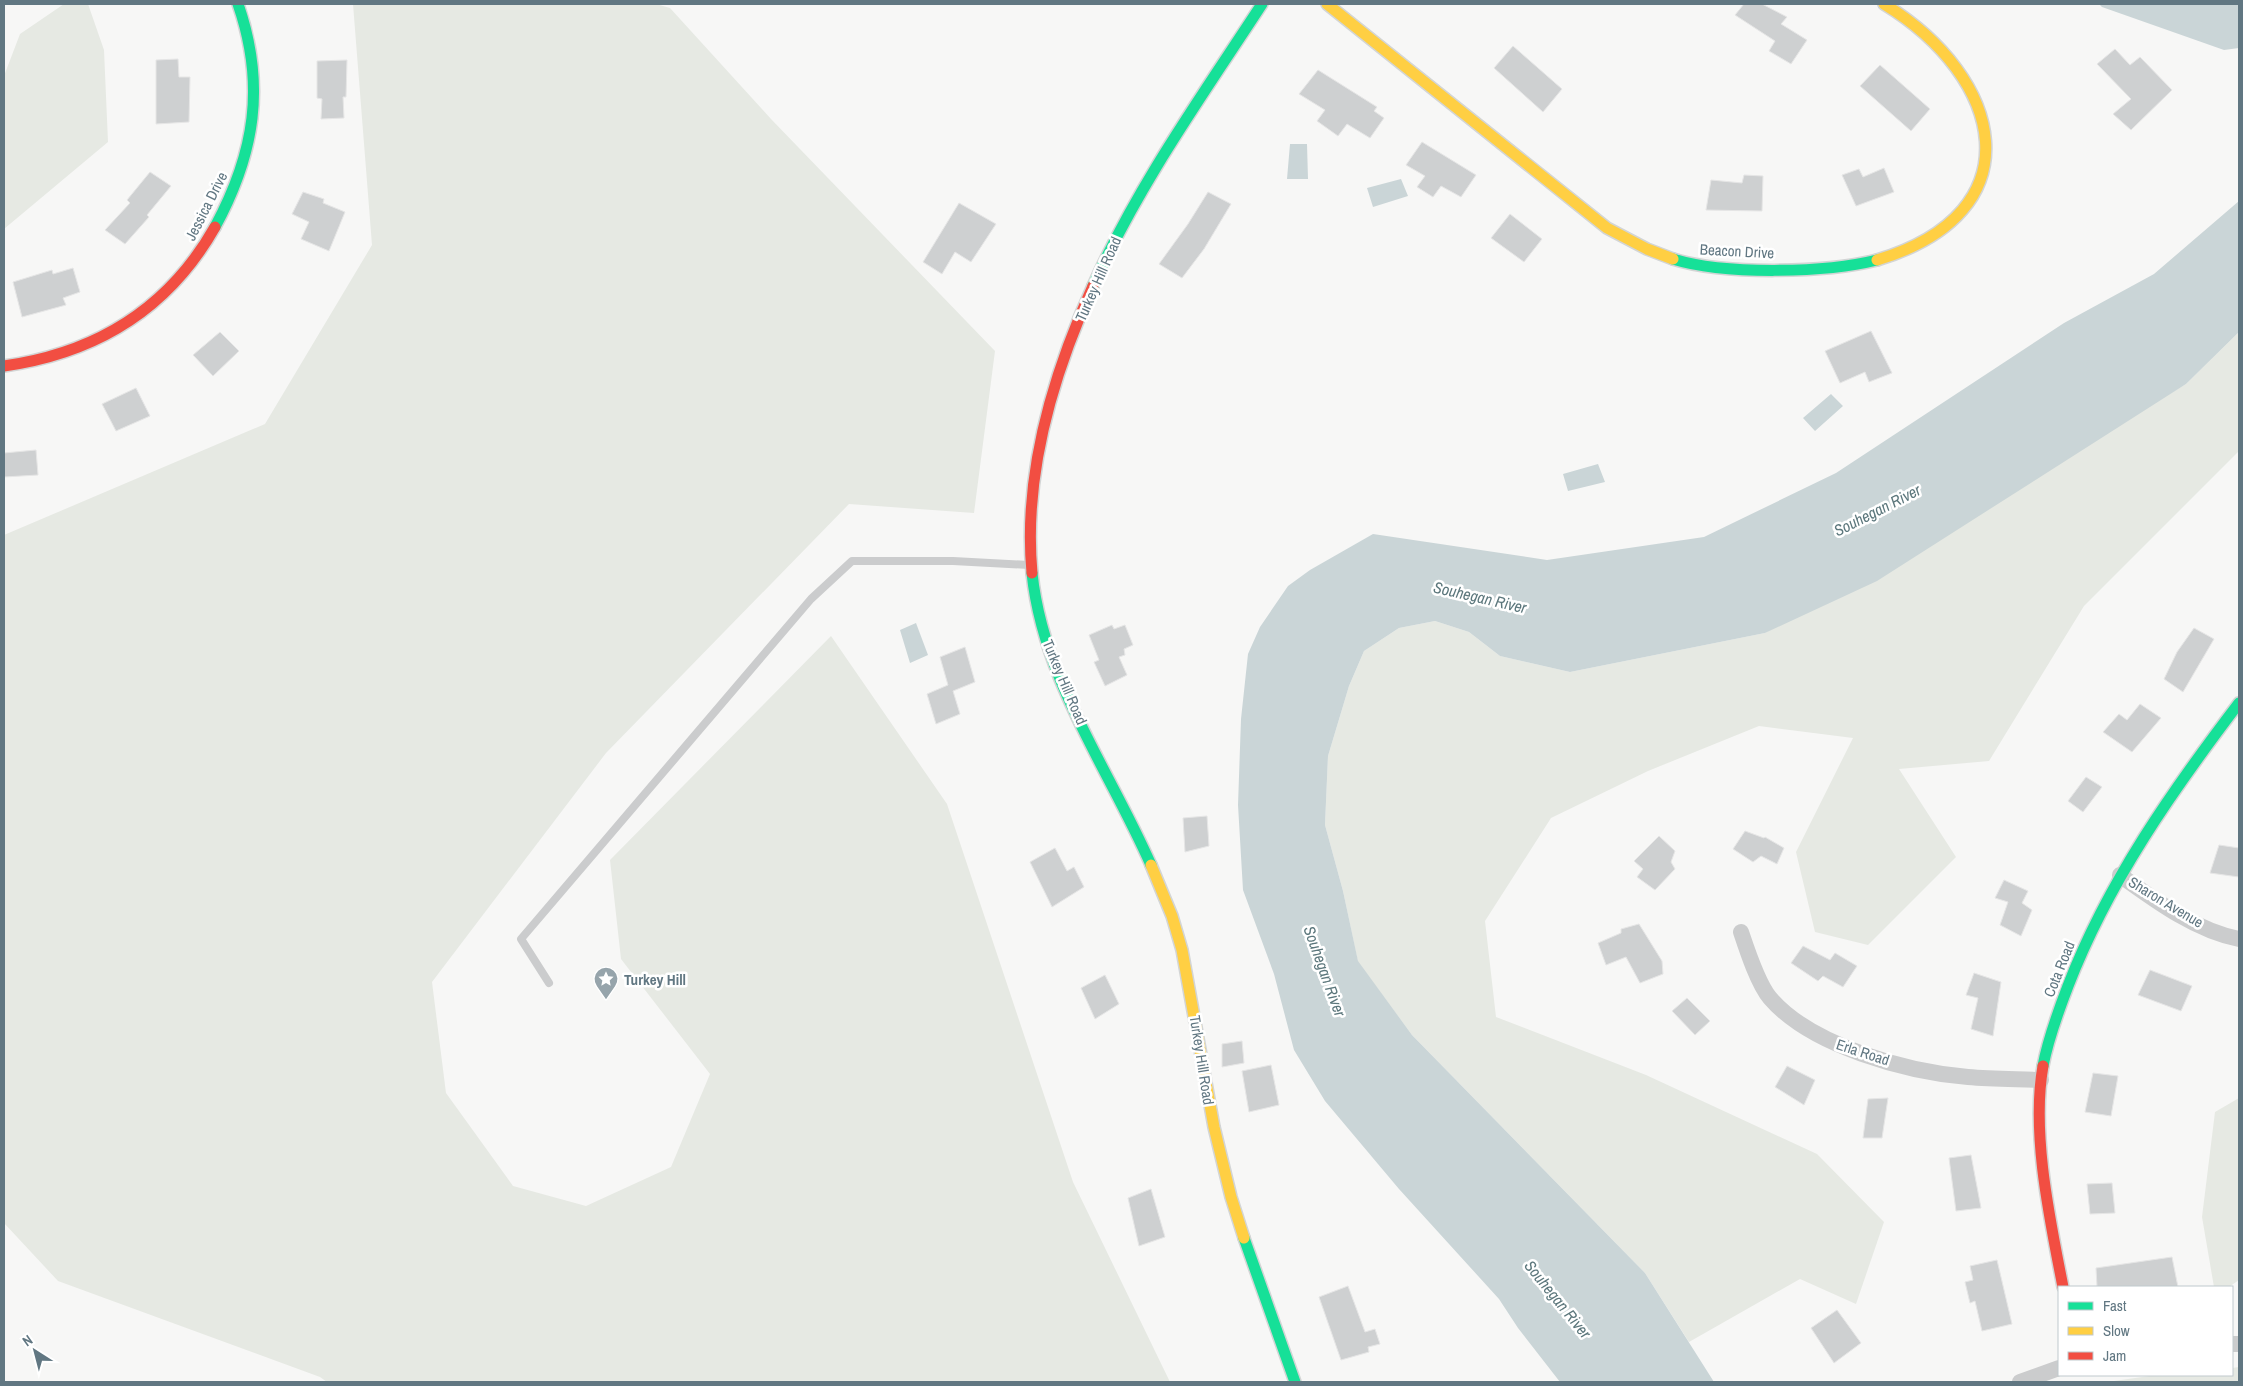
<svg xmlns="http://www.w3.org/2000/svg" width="2243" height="1386" font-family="'Archivo Narrow',sans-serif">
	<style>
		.green { fill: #e6e9e3 }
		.water { fill: #cad5d7 }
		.building { fill: #ced0d1; stroke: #e6e6e6 }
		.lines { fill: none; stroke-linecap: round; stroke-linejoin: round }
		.fast-casing { stroke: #d3d5d5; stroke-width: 14 }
		.slow-casing { stroke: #d3d5d5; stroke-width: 14 }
		.jam-casing { stroke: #d3d5d5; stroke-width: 14 }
		.lane { stroke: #cbcccd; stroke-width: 8 }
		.street { stroke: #cbcccd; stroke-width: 16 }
		.fast { stroke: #16e098; stroke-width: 11 }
		.slow { stroke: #ffcf43; stroke-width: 11 }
		.jam { stroke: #f24e42; stroke-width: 11 }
		.labels { text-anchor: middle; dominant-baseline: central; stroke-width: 5; stroke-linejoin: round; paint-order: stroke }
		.street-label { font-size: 15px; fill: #617782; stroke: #fff }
		.poi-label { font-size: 15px; font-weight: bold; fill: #617782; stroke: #fff; text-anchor: start }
		.water-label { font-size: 16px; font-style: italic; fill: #5c777c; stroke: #fff }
	</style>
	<rect width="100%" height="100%" fill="#f7f7f6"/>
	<path class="green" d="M64,4H88L104,50L108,142L4,229V76L20,34Z
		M353,4H656L670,8L771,119L995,351L974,513L849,504L606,753L432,982L446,1093L513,1186L586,1206L671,1167L710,1074L621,959L610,860L831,636L947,804L1073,1182L1170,1382H327L320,1377L58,1281L4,1223V535L265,424L372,245Z
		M2239,332V451L2084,606L1989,761L1899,769L1956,857L1868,945L1815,932L1796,852L1853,738L1759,726L1648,771L1551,818L1485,921L1496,1017L1646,1075L1817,1154L1884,1222L1856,1304L1800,1279L1689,1342L1645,1273L1412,1035L1358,962L1343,891L1325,825L1328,756L1349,686L1364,651L1399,628L1435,621L1469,632L1500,656L1570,672L1765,633L2186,384Z
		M2239,1098V1280L2229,1287H2214L2202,1217L2215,1112Z
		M2239,1367V1382H2107L2156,1375H2232V1368Z"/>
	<path class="water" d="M2099,4H2239V48L2224,50L2102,7Z
		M1290,144H1307L1308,179H1287Z
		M1401,179L1408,196L1373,207L1367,188Z
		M2239,201V332L2186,384L1877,581L1765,633L1570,672L1500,656L1469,632L1435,621L1399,628L1364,651L1349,686L1328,756L1325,825L1343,891L1358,961L1412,1035L1645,1273L1714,1382H1560L1518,1328L1499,1299L1399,1189L1325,1101L1294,1050L1274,974L1243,890L1238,805L1241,719L1248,654L1260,627L1288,586L1310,570L1373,534L1547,560L1704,537L1836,473L2064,323L2154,274Z
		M1831,394L1843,406L1815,431L1803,418Z
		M1598,464L1605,482L1568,491L1563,474Z
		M916,623L928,655L910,663L900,630Z"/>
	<path class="building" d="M1744,4H1762L1787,17L1781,24L1807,40L1791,64L1769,51L1775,41L1735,15Z
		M1513,46L1562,89L1543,112L1494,68Z
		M2115,49L2130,65L2140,57L2172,90L2131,130L2113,114L2131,99L2097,64Z
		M178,59L179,77H190L189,122L156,124V60Z
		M347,60L346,97H343L344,118L321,119L322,99L317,98V61Z
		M1880,65L1930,109L1911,131L1860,86Z
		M1318,70L1377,107L1374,111L1384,118L1370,138L1347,124L1338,136L1317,121L1325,110L1299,94Z
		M1422,142L1476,175L1461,197L1441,186L1433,197L1417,187L1425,176L1406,165Z
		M1884,168L1894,192L1856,206L1842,175L1859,169L1863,177Z
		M150,172L171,186L147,215L149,217L125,244L105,230L130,203L127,200Z
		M1744,175L1763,176L1762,211L1706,210L1711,180L1742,183Z
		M303,192L324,199L323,203L345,212L329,251L301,239L309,222L292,214Z
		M1208,192L1231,204L1204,249L1182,278L1159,264L1188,224Z
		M959,203L996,224L971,262L955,252L942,274L923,262Z
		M1510,214L1542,239L1524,262L1491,238Z
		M73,268L80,292L63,298L66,305L22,317L13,282L52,270L53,274Z
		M1871,331L1892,373L1869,382L1865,372L1840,383L1825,351Z
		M220,332L239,351L213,376L193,355Z
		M136,388L150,416L116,431L102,404Z
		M36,450L38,475L4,477V453Z
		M1112,625L1114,629L1125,625L1133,645L1124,649L1125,655L1119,657L1127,675L1105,686L1094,662L1099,660L1089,635Z
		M2194,628L2214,639L2183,692L2164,679L2177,652Z
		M965,647L975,682L953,691L960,714L936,724L927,694L948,685L940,657Z
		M2140,704L2161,718L2132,752L2103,732L2119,714L2127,720Z
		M2086,777L2102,787L2083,812L2068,801Z
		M1207,816L1209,846L1185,852L1183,818Z
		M1745,831L1764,838L1765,837L1784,848L1777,864L1761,856L1753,862L1733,849Z
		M1659,836L1675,851L1671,862L1675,869L1655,890L1637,877L1643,869L1634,861Z
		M2219,845L2239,848V877L2210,873Z
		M1055,848L1067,871L1074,867L1084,887L1052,907L1030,862Z
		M2004,880L2028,891L2022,903L2032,910L2021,936L2000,925L2008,902L1995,898Z
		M1639,924L1662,961L1663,974L1640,983L1626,957L1606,965L1598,943L1621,933V929Z
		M1803,946L1830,960L1835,953L1857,966L1843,987L1823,976L1818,981L1791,963Z
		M2150,970L2192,986L2181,1011L2138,995Z
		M1974,973L2001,982L1993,1036L1971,1029L1978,998L1966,995Z
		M1105,975L1119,1004L1095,1019L1081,988Z
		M1687,998L1710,1021L1695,1035L1672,1011Z
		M1242,1041L1244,1063L1222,1067V1044Z
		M1271,1065L1279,1105L1249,1112L1242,1071Z
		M1787,1066L1815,1080L1804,1105L1775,1087Z
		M2093,1073L2118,1076L2111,1116L2085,1112Z
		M1888,1098L1882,1138H1863L1868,1099Z
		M1971,1155L1981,1208L1956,1211L1949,1158Z
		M2112,1183L2115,1213L2090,1214L2087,1184Z
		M1151,1189L1165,1237L1139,1246L1128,1198Z
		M2172,1257L2178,1287H2097L2096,1268Z
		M1997,1260L2012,1324L1982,1331L1975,1301L1970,1303L1965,1282L1973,1280L1970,1266Z
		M1348,1286L1365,1332L1375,1329L1380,1344L1368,1347L1369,1352L1341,1360L1319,1297Z
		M1837,1310L1861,1343L1834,1363L1811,1328Z"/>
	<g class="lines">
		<defs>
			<path id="fast" d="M215,227C255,153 266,85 238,4
				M1673,259C1724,275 1825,273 1877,260
				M1093,286C1138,185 1202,96 1262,4
				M1032,573C1043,680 1109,769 1151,865
				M2043,1066C2048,1039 2058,1012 2068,986C2108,882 2172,791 2239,703
				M1244,1238L1295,1382"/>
			<path id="slow" d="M1327,4L1607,228L1647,249L1673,259
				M1877,260C2037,212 2004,77 1884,4
				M1151,865L1172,916L1182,950L1214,1127L1231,1197L1244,1238"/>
			<path id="jam" d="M4,366C96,353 168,310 215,227
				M1032,573C1023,476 1053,374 1093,286
				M2043,1066C2031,1133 2050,1220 2063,1287"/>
		</defs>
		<use href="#fast" class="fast-casing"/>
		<use href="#slow" class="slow-casing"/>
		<use href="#jam" class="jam-casing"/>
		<path class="lane" d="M549,983L521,939L811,599L852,561H953L1029,565"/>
		<path class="street" d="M2120,875C2156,901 2195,930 2239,939
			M1741,932C1747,950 1758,984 1770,998C1811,1046 1907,1072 1968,1077C1992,1079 2017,1079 2041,1080
			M2232,1344H2239
			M2020,1382L2059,1368"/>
		<use href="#fast" class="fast"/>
		<use href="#slow" class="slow"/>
		<use href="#jam" class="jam"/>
	</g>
	<defs>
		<symbol id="sight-pin" viewBox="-11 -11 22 30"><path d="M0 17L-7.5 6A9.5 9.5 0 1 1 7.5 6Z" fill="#96a4ab" stroke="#fff"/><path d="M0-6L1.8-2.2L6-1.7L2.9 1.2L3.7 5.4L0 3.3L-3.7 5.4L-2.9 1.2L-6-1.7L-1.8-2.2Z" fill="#fff"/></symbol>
	</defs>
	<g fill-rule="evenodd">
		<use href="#sight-pin" x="592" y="965" width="28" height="38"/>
	</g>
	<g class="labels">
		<g class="street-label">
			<text transform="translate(206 206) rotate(-63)">Jessica Drive</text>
			<text transform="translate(1737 251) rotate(3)">Beacon Drive</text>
			<text transform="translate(1098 279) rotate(-66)">Turkey Hill Road</text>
			<text transform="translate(1065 682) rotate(67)">Turkey Hill Road</text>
			<text transform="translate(2166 902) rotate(31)">Sharon Avenue</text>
			<text transform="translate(2059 969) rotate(-68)">Cota Road</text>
			<text transform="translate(1863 1052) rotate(18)">Erla Road</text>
			<text transform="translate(1202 1060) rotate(81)">Turkey Hill Road</text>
		</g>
		<g class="poi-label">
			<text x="624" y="979">Turkey Hill</text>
		</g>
		<g class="water-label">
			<text transform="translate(1877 510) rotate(-27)">Souhegan River</text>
			<text transform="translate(1480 597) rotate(13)">Souhegan River</text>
			<text transform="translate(1325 971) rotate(70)">Souhegan River</text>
			<text transform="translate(1558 1299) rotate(51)">Souhegan River</text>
		</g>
	</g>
	<rect width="2243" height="1386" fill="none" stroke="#617782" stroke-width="10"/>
	<rect x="2058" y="1286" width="175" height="90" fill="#ffffff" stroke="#c0c9cd"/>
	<rect x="2068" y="1302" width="25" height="8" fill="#16e098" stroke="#c0c9cd"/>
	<text x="2103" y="1311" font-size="15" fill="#617782">Fast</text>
	<rect x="2068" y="1327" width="25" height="8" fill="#ffcf43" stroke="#c0c9cd"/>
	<text x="2103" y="1336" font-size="15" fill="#617782">Slow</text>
	<rect x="2068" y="1352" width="25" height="8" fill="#f24e42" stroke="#c0c9cd"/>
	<text x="2103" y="1361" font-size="15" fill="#617782">Jam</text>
	<g transform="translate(35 1351) rotate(324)" stroke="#ffffff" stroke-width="4" paint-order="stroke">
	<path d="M0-4L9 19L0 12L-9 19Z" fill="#617782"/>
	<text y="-8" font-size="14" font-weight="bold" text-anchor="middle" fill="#617782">N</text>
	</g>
</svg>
